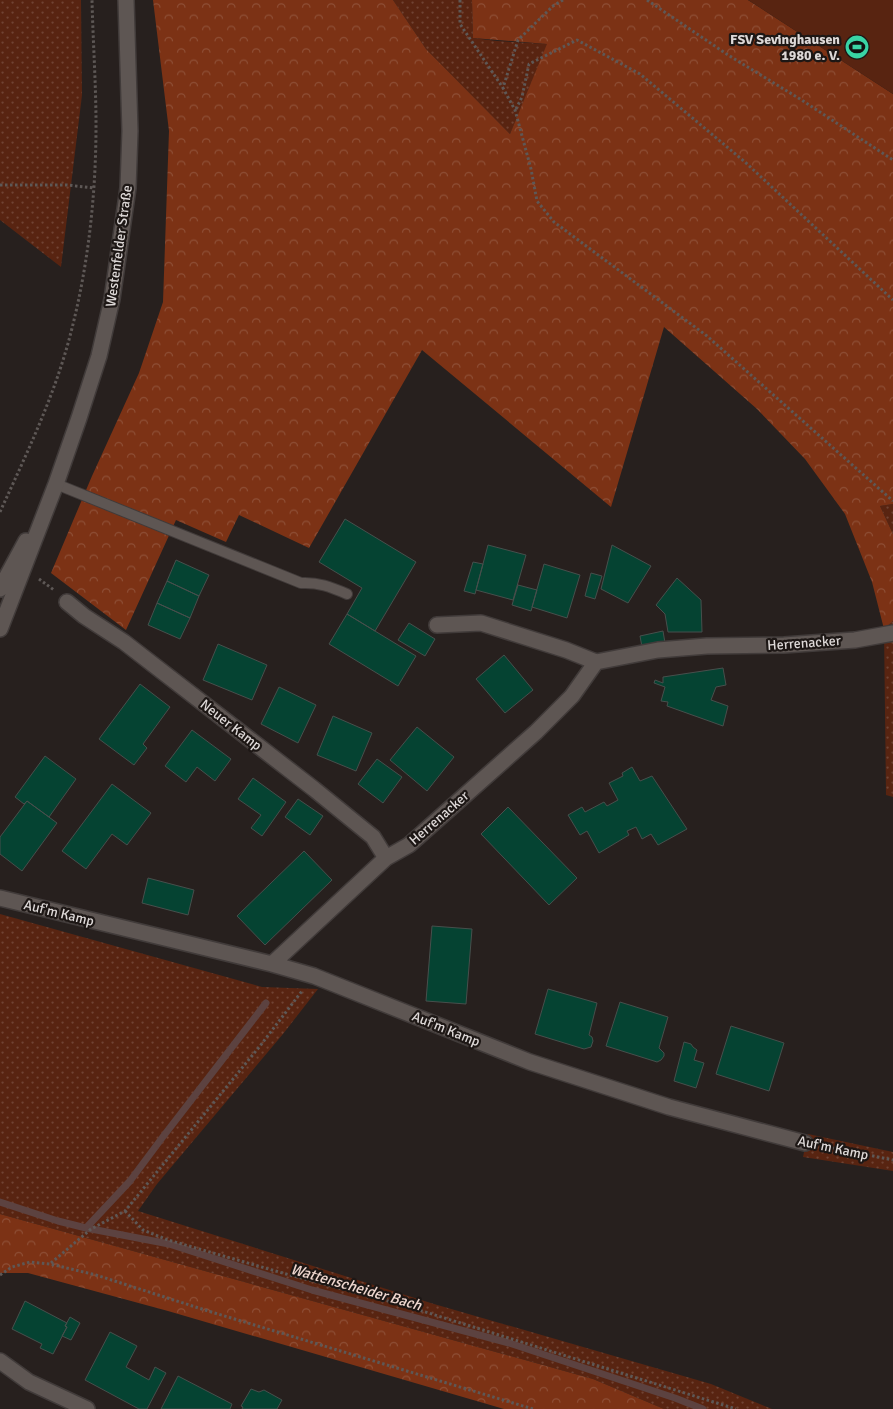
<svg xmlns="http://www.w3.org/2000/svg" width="893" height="1409" font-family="Signika,sans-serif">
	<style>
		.grass { fill: url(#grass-dots) }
		.forest { fill: url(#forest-crowns) }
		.park { fill: #582411 }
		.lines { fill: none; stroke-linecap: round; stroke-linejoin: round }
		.stream { stroke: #5c4240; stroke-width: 7 }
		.building { fill: #054332; stroke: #474f4c }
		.lane-casing { stroke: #413b3a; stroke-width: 12 }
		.street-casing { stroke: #413b3a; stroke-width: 18 }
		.secondary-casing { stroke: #413b3a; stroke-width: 18 }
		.path { stroke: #5e5856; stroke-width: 3; stroke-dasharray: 2.5 2.5; stroke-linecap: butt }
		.lane { stroke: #5e5653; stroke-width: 10 }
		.street { stroke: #5e5653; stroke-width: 15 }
		.secondary { stroke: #5e5653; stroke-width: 15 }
		.labels { text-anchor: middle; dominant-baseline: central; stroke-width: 4.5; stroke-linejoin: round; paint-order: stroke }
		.poi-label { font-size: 14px; font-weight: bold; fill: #ddd8d7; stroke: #1d1715; text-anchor: end }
		.street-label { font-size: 14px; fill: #ddd8d7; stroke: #1d1715 }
		.water-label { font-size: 15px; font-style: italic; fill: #efd7cf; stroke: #1d1715 }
	</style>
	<defs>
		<pattern id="grass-dots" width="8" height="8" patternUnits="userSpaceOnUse" patternTransform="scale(1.25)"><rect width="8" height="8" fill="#582411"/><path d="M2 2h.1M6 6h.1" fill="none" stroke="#704333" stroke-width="1.8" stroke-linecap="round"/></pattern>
		<pattern id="forest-crowns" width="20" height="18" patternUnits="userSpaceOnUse" patternTransform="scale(1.25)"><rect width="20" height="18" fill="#7c3215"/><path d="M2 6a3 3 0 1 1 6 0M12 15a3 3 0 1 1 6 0" fill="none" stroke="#8e4f36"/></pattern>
	</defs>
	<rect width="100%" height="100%" fill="#27201e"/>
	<path class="grass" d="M0,0H81L82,95L61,267L0,220Z
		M393,0H472L473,38L497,41L548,44L510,134L426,49Z
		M893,504V534L880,506Z
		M893,621V797L886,795L884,629Z
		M0,914L262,987L318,989L283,1034L157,1184L138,1211L434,1304L711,1384L772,1409H664L593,1379L0,1214Z
		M808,1134L893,1152V1171L803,1157Z"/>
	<path class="forest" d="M153,0H393L426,49L510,134L547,44L473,38L472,0H748L893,94V504L880,506L893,534V621L884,629L872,582L845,514L805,459L757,409L664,327L611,507L422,350L309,548L239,515L226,542L176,520L126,630L51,573L92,476L139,373L163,302L169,131Z
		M0,1214L593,1379L664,1409H504L168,1311L28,1273H0Z"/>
	<path class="park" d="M748,0H893V94Z"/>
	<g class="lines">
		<path class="stream" d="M0,1202L58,1221L86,1228L169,1244L312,1290L509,1343L675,1398L703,1409
			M86,1228L130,1181L162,1138L266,1003"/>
	</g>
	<path class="building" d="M345,519L416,562L375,631L347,614L362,588L319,562Z
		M488,545L526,555L513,600L476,590Z
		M612,545L651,566L628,603L601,589Z
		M176,560L209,575L199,596L167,581Z
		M473,562L483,564L475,594L464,591Z
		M544,564L580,575L567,618L532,607Z
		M591,573L602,576L595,599L585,596Z
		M677,578L701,600L702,632H668L665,614L656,605Z
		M167,581L199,596L190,618L157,603Z
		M518,585L537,590L531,611L512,605Z
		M157,603L190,618L180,639L148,625Z
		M347,614L416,656L398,686L329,644Z
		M409,623L435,639L425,656L398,640Z
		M663,631L665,643L642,647L640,636Z
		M218,644L267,665L252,700L203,680Z
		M504,655L533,690L505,713L476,679Z
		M723,668L726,685L716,687L711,700L728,706L723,726L667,706L668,702L661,701L665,687L654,683L655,680L663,683V677Z
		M140,684L170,707L143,744L147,748L134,765L99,739Z
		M279,687L316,705L298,743L261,724Z
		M333,716L372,733L356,771L317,755Z
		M417,727L454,757L427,791L390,760Z
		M192,730L231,759L215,781L197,767L186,782L165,766Z
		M45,756L76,779L49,817L27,801L24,804L15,797Z
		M377,759L402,777L383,803L358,784Z
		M632,767L640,781L652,776L687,829L658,845L651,834L642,839L636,827L627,831L629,835L599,853L587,831L580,835L568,815L582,807L585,812L604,802L607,806L618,800L609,783L623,776L622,773Z
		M253,778L286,802L262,836L251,828L261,815L238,799Z
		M112,784L151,813L127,845L112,834L86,869L62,851Z
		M298,799L323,816L310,835L285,817Z
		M27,801L57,823L22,871L0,854V837Z
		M508,807L577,878L549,905L481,834Z
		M304,851L332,880L265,945L237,916Z
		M148,878L194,890L188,915L142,903Z
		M432,926L472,929L466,1004L426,1001Z
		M548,989L597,1003L589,1035L592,1037L593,1041L591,1047L584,1049L535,1034Z
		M620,1002L668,1017L659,1048L664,1053V1056L661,1060L657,1062L654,1061L606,1046Z
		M731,1026L784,1043L769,1091L716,1074Z
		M684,1042L691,1044L693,1047L697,1050L694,1060L704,1063L696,1088L674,1081Z
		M25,1301L67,1323L65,1326L67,1327L53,1354L40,1348L42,1344L12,1329Z
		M70,1317L80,1323L71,1340L62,1336L67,1327L65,1326Z
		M110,1332L137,1346L126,1367L149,1380L155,1367L166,1373L147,1409H139L85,1380Z
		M178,1376L232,1404L230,1409H161Z
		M251,1389L259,1392L264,1390L282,1400L277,1409H242L243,1407L241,1406Z"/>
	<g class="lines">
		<defs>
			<path id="lane" d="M56,484L301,583C318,582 331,587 347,594"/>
			<path id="street" d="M67,602L84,616L124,642L314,789L373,837L386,858
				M437,625L481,623L566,650L596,662
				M0,898L272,964L314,976L530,1062L669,1107L805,1143
				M272,964L386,858L409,845L536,732L572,696L596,662L658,650L707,646L784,645L855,640L893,633
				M0,1361L29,1382L87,1409"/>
			<path id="secondary" d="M0,589L26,541
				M0,629L56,484L79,418L99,356L112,299L128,188L130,131L126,0"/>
		</defs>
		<use href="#lane" class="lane-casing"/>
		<use href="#street" class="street-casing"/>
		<use href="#secondary" class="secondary-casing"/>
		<path class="path" d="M460,0V24L503,88
			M563,0L553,6L518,40L503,88L515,110L531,169L537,201L554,222L707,336L893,501
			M647,0L728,55L800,99L893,160
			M516,109L522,97L529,64L577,40L640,74L745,162L893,300
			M0,185H67L94,188
			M0,512C26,455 54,397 70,336C88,268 96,196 96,125C96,84 93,42 92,0
			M39,579L54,590
			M823,1146L893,1160
			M125,1211L143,1230L168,1240L286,1274L403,1305L736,1409
			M51,1263L91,1229L125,1211L260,1046L302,991
			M0,1275L12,1267L30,1262L50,1264L96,1275L208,1311L533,1409"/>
		<use href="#lane" class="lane"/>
		<use href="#street" class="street"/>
		<use href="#secondary" class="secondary"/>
	</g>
	<defs>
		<symbol id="stadium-disc" viewBox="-11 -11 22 22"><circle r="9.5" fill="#39d4a5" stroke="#1d1715"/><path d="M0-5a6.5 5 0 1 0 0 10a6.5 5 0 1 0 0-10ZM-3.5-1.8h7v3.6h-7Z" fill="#111"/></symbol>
	</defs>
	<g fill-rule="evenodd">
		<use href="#stadium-disc" x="843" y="33" width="28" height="28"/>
	</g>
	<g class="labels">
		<g class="poi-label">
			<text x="840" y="39">FSV Sevinghausen<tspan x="840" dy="16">1980 e. V.</tspan></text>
		</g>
		<g class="street-label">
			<text transform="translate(119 246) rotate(-82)">Westenfelder Straße</text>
			<text transform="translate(804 643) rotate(-4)">Herrenacker</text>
			<text transform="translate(231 725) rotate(38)">Neuer Kamp</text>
			<text transform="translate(439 818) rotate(-41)">Herrenacker</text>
			<text transform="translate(59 913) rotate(14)">Auf'm Kamp</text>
			<text transform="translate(446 1029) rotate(22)">Auf'm Kamp</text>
			<text transform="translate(833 1148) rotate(12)">Auf'm Kamp</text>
		</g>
		<g class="water-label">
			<text transform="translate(356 1287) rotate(16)">Wattenscheider Bach</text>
		</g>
	</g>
</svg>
